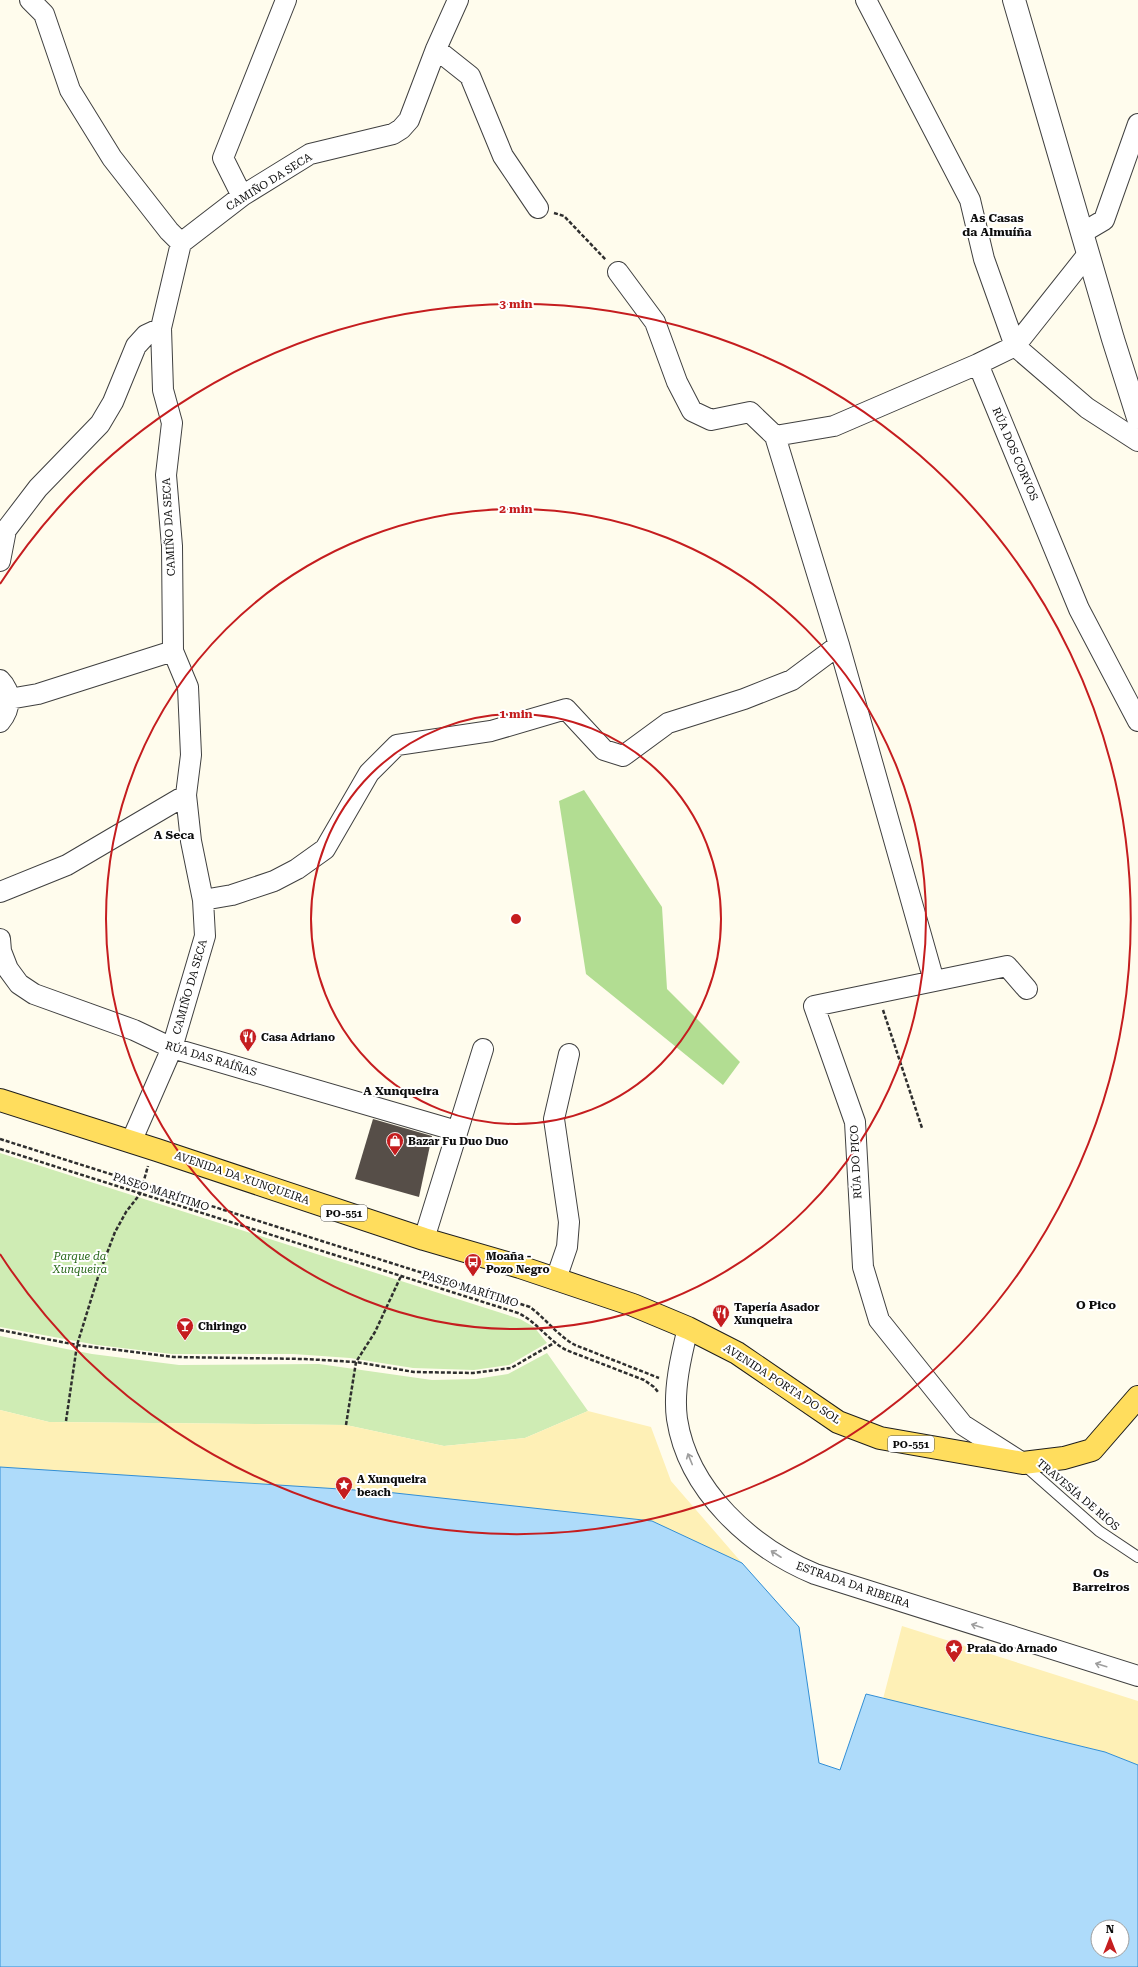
<svg xmlns="http://www.w3.org/2000/svg" width="1138" height="1967" font-family="'Roboto Serif',serif">
	<style>
		.green { fill: #cfecb4 }
		.forest { fill: #b2dd92 }
		.sand { fill: #fef0b6 }
		.water { fill: #aedbfa; stroke: #318ed5; fill-rule: evenodd }
		.building { fill: #564e48 }
		.lines { fill: none; stroke-linecap: round; stroke-linejoin: round }
		.service-casing { stroke: #404040; stroke-width: 12 }
		.minor-casing { stroke: #404040; stroke-width: 22 }
		.tertiary-casing { stroke: #404040; stroke-width: 24 }
		.primary-casing { stroke: #1e1e1e; stroke-width: 24 }
		.path { stroke: #2f2f2f; stroke-width: 2.5; stroke-dasharray: 4 2; stroke-linecap: butt }
		.service { stroke: #fff; stroke-width: 10 }
		.minor { stroke: #fff; stroke-width: 20 }
		.tertiary { stroke: #fff; stroke-width: 22 }
		.primary { stroke: #ffdd5d; stroke-width: 22 }
		.oneway { stroke: #9e9e9e }
		.ring { fill: none; stroke: #c51d1f; stroke-width: 2 }
		.labels { text-anchor: middle; dominant-baseline: central; stroke-width: 4; stroke-linejoin: round; paint-order: stroke }
		.shield { fill: #fff; stroke: #565656; stroke-width: 1 }
		.shield-label { font-size: 10px; font-weight: bold; fill: #0d0d0d }
		.street-label { font-size: 11px; fill: #0d0d0d; stroke: #fff }
		.poi-label { font-size: 11px; font-weight: bold; fill: #0d0d0d; stroke: #fff; text-anchor: start }
		.park-label { font-size: 11px; font-style: italic; fill: #276819; stroke: #fff }
		.neighbourhood-label { font-size: 12px; font-weight: bold; fill: #0d0d0d; stroke: #fff }
		.centre { fill: #c51d1f; stroke: #fff; stroke-width: 2 }
		.ring-label { font-size: 12px; text-anchor: middle; font-weight: bold; fill: #c51d1f; stroke: #fff; stroke-width: 4; stroke-linejoin: round; paint-order: stroke }
	</style>
	<rect width="100%" height="100%" fill="#fffced"/>
	<path class="green" d="M0,1153L520,1319L534,1327L547,1343L509,1365L474,1370L413,1368L350,1358L293,1354H172L97,1345L0,1327Z
		M0,1336L92,1354L179,1365L319,1364L432,1380L476,1379L508,1374L547,1353L588,1411L525,1438L444,1446L346,1425L49,1422L0,1410Z"/>
	<path class="forest" d="M584,790L662,907L667,989L740,1062L723,1085L586,974L559,801Z"/>
	<path class="sand" d="M0,1410L49,1422L346,1425L444,1446L525,1438L588,1411L651,1427L671,1481L742,1563L417,1539L0,1518Z
		M902,1626L1138,1701V1765L1105,1752L883,1699Z"/>
	<path class="water" d="M0,1467L386,1492L652,1521L742,1563L799,1627L819,1763L840,1770L866,1694L1105,1752L1138,1765V1967H0ZM1098,1927H1122V1951H1098Z"/>
	<path class="building" d="M373,1119L432,1136L419,1197L355,1179Z"/>
	<g class="lines">
		<defs>
			<path id="service" d="M1023,1464L1099,1531L1138,1557"/>
			<path id="minor" d="M30,0L44,14L70,90L112,158L169,231L181,243
				M866,0L970,200L984,259L1015,346
				M436,49L470,76L503,156L538,208
				M242,196L223,158L286,0
				M1082,233L1104,220L1138,124
				M618,272L655,322L677,382L692,411L711,420L750,412L775,436L839,645L934,981
				M1015,346L1088,254
				M775,436L834,426L978,364
				M1138,441L1087,408L1015,346L978,364L1079,609L1138,721
				M0,561L6,530L38,488L100,424L113,402L136,346L146,335L161,328
				M0,680C12,692 11,709 0,722
				M9,699L38,694L173,651
				M0,892L67,865L186,795
				M203,900L232,895L274,881L297,869L325,849L369,773L397,745L491,731L566,709L604,750L623,756L668,723L744,699L792,680L839,645
				M0,939L1,951L8,969L19,984L34,994L134,1030L172,1048L457,1131
				M131,1142L172,1048L205,936L203,900L191,841L186,795L191,755L188,687L173,651L172,546L166,475L172,423L163,390L161,328L181,243L242,196L310,154L393,134L401,129L409,120L436,49L458,0
				M424,1239L483,1049
				M556,1279L567,1247L569,1222L554,1119L569,1054
				M688,1328C681,1356 673,1390 677,1419C688,1491 752,1548 815,1574L1138,1676
				M1021,1462L963,1425L879,1320L863,1267L855,1122L814,1006L1007,966L1027,989"/>
			<path id="tertiary" d="M1014,0L1113,339L1138,418"/>
			<path id="primary" d="M0,1100L157,1150L424,1239L520,1267L633,1305L688,1328L737,1353L838,1422L880,1438L1023,1463L1064,1458L1092,1450L1138,1397"/>
		</defs>
		<use href="#service" class="service-casing"/>
		<use href="#minor" class="minor-casing"/>
		<use href="#tertiary" class="tertiary-casing"/>
		<use href="#primary" class="primary-casing"/>
		<path class="path" d="M554,213L564,216L606,260
			M883,1010L922,1128
			M0,1139L530,1307C546,1319 558,1336 575,1345L659,1378
			M0,1149L518,1313C537,1322 548,1340 566,1350L644,1380L654,1387L658,1392
			M0,1330L77,1345L174,1357L305,1359L356,1362L414,1372L473,1373L511,1368L554,1343
			M66,1421L77,1345L98,1277L115,1232L126,1212L140,1194L148,1166
			M346,1425L356,1362L375,1332L401,1276"/>
		<use href="#service" class="service"/>
		<use href="#minor" class="minor"/>
		<use href="#tertiary" class="tertiary"/>
		<use href="#primary" class="primary"/>
	</g>
	<defs><path id="oneway-shaft" d="M-6 0H5M1.5-3L5.5 0L1.5 3" fill="none" stroke-width="1.6" stroke-linecap="round" stroke-linejoin="round"/></defs>
	<g class="oneway">
		<use href="#oneway-shaft" transform="translate(690 1459) rotate(-112)"/>
		<use href="#oneway-shaft" transform="translate(776 1554) rotate(-147)"/>
		<use href="#oneway-shaft" transform="translate(977 1626) rotate(-163)"/>
		<use href="#oneway-shaft" transform="translate(1101 1665) rotate(-163)"/>
	</g>
	<g class="ring">
		<circle cx="516" cy="919" r="205"/>
		<circle cx="516" cy="919" r="410"/>
		<path d="M0 584A615 615 0 1 1 0 1254"/>
	</g>
	<defs>
		<symbol id="restaurant-pin" viewBox="-11 -11 22 30"><path d="M0 17L-7.5 6A9.5 9.5 0 1 1 7.5 6Z" fill="#c51d1f" stroke="#fff"/><path d="M-5-6h1v4h1v-4h1v4h1v-4h1v5L-1.5 .5V6h-2V.5L-5-1ZM5-6V6H3V1.5H1.5Q1.5-4 5-6Z" fill="#fff"/></symbol>
		<symbol id="shop-pin" viewBox="-11 -11 22 30"><path d="M0 17L-7.5 6A9.5 9.5 0 1 1 7.5 6Z" fill="#c51d1f" stroke="#fff"/><path d="M-5-2.5h2.3a2.7 3.5 0 0 1 5.4 0H5L5.5 6h-11ZM-1.5-2.5h3a1.5 2.3 0 0 0-3 0Z" fill="#fff"/></symbol>
		<symbol id="bus-pin" viewBox="-11 -11 22 30"><path d="M0 17L-7.5 6A9.5 9.5 0 1 1 7.5 6Z" fill="#c51d1f" stroke="#fff"/><path d="M-5-6H5V4H4V6H2V4H-2V6H-4V4H-5ZM-3.5-4V0h7V-4ZM-3.5 1.2v1.5H-2V1.2ZM2 1.2v1.5H3.5V1.2Z" fill="#fff"/></symbol>
		<symbol id="bar-pin" viewBox="-11 -11 22 30"><path d="M0 17L-7.5 6A9.5 9.5 0 1 1 7.5 6Z" fill="#c51d1f" stroke="#fff"/><path d="M-6-5H6L.8 .8V4.5H3.5V6h-7V4.5H-.8V.8Z" fill="#fff"/></symbol>
		<symbol id="sight-pin" viewBox="-11 -11 22 30"><path d="M0 17L-7.5 6A9.5 9.5 0 1 1 7.5 6Z" fill="#c51d1f" stroke="#fff"/><path d="M0-6L1.8-2.2L6-1.7L2.9 1.2L3.7 5.4L0 3.3L-3.7 5.4L-2.9 1.2L-6-1.7L-1.8-2.2Z" fill="#fff"/></symbol>
	</defs>
	<g fill-rule="evenodd">
		<use href="#restaurant-pin" x="238" y="1027" width="20" height="27"/>
		<use href="#shop-pin" x="385" y="1131" width="20" height="27"/>
		<use href="#bus-pin" x="463" y="1252" width="20" height="27"/>
		<use href="#restaurant-pin" x="711" y="1303" width="20" height="27"/>
		<use href="#bar-pin" x="175" y="1316" width="20" height="27"/>
		<use href="#sight-pin" x="334" y="1475" width="20" height="27"/>
		<use href="#sight-pin" x="944" y="1638" width="20" height="27"/>
	</g>
	<g class="labels">
		<g class="shield">
			<rect x="321" y="1205" width="46" height="16" rx="3"/>
			<rect x="888" y="1436" width="46" height="16" rx="3"/>
		</g>
		<g class="shield-label">
			<text x="344" y="1213">PO-551</text>
			<text x="911" y="1444">PO-551</text>
		</g>
		<g class="street-label">
			<text transform="translate(269 182) rotate(-32)">CAMIÑO DA SECA</text>
			<text transform="translate(1015 454) rotate(67)">RÚA DOS CORVOS</text>
			<text transform="translate(169 527) rotate(-93)">CAMIÑO DA SECA</text>
			<text transform="translate(190 987) rotate(-74)">CAMIÑO DA SECA</text>
			<text transform="translate(211 1059) rotate(17)">RÚA DAS RAÍÑAS</text>
			<text transform="translate(856 1162) rotate(-93)">RÚA DO PICO</text>
			<text transform="translate(242 1178) rotate(19)">AVENIDA DA XUNQUEIRA</text>
			<text transform="translate(161 1192) rotate(18)">PASEO MARÍTIMO</text>
			<text transform="translate(470 1289) rotate(17)">PASEO MARÍTIMO</text>
			<text transform="translate(782 1384) rotate(33)">AVENIDA PORTA DO SOL</text>
			<text transform="translate(1078 1495) rotate(40)">TRAVESÍA DE RÍOS</text>
			<text transform="translate(853 1585) rotate(19)">ESTRADA DA RIBEIRA</text>
		</g>
		<g class="poi-label">
			<text x="261" y="1037">Casa Adriano</text>
			<text x="408" y="1141">Bazar Fu Duo Duo</text>
			<text x="486" y="1256">Moaña -<tspan x="486" dy="13">Pozo Negro</tspan></text>
			<text x="734" y="1307">Tapería Asador<tspan x="734" dy="13">Xunqueira</tspan></text>
			<text x="198" y="1326">Chiringo</text>
			<text x="357" y="1479">A Xunqueira<tspan x="357" dy="13">beach</tspan></text>
			<text x="967" y="1648">Praia do Arnado</text>
		</g>
		<g class="park-label">
			<text x="80" y="1256">Parque da<tspan x="80" dy="13">Xunqueira</tspan></text>
		</g>
		<g class="neighbourhood-label">
			<text x="997" y="218">As Casas<tspan x="997" dy="14">da Almuíña</tspan></text>
			<text x="174" y="835">A Seca</text>
			<text x="401" y="1091">A Xunqueira</text>
			<text x="1096" y="1305">O Pico</text>
			<text x="1101" y="1573">Os<tspan x="1101" dy="14">Barreiros</tspan></text>
		</g>
	</g>
	<circle cx="516" cy="919" r="6" class="centre"/>
	<g class="ring-label">
		<text x="516" y="308">3 min</text>
		<text x="516" y="513">2 min</text>
		<text x="516" y="718">1 min</text>
	</g>
	<g transform="translate(1110 1939)"><circle r="19" fill="#ffffff" stroke="#9e9e9e"/>
	<path d="M0-3L7 15L0 10L-7 15Z" fill="#c51d1f"/>
	<text y="-6" font-size="11" font-weight="bold" text-anchor="middle" fill="#0d0d0d">N</text>
	</g>
</svg>
